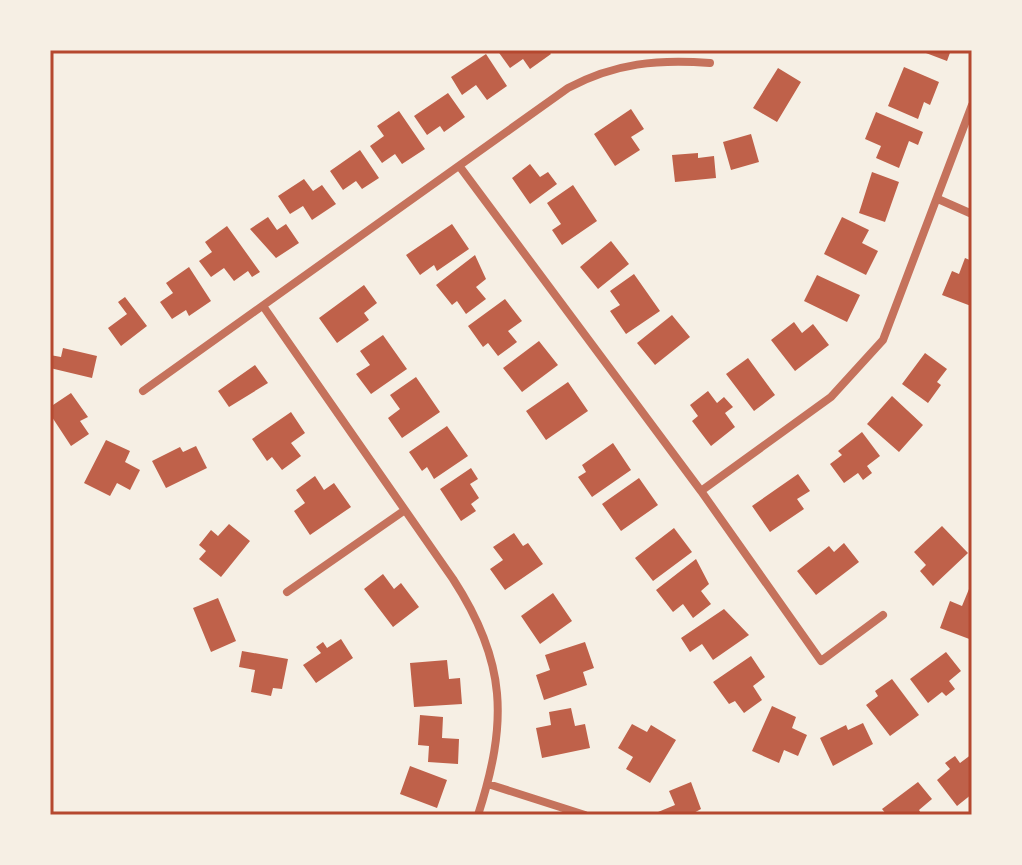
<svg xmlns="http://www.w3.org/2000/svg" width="1022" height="865" font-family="'Titillium Web',sans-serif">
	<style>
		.building { fill: #bf614a }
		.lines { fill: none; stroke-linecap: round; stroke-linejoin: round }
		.minor { stroke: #c5725c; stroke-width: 8 }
		.neatline { fill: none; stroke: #b5482f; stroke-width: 3 }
	</style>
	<rect width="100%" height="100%" fill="#f6efe4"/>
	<path class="building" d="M497,50H548L551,54L530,69L523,59L510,68Z
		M918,50H951L947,61Z
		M486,54L507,86L487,100L476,85L462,95L451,77Z
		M904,67L939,82L930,105L924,102L918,119L888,106Z
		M778,68L801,82L777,122L753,108Z
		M448,93L465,117L444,132L440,126L427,135L414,116Z
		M631,109L644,129L631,137L640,150L615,166L594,134Z
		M399,111L425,149L402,164L395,154L382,163L370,146L384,136L377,126Z
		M876,112L923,132L918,145L909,141L899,168L876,158L881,146L865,139Z
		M751,134L759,162L731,170L723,142Z
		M360,150L379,178L362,189L356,181L343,190L330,171Z
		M698,153V158L714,156L716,178L675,182L672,155Z
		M530,164L540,177L548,172L557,184L530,204L512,178Z
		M872,172L899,182L885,222L859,213Z
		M304,179L313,191L322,185L336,204L312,220L303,206L290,214L278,196Z
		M573,185L597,221L562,245L552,230L561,224L547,203Z
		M268,217L277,230L286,224L299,243L276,258L250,229Z
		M842,217L869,230L862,243L878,251L866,275L824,254Z
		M452,224L469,249L437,271L434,265L420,275L406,255Z
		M227,226L260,272L252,277L248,271L234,281L224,268L211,277L199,261L212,252L205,242Z
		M611,241L629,264L598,289L580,267Z
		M475,255L486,279L476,287L486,299L466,314L457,301L452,305L436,285Z
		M965,258L972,261L971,306L942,295L952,271L959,274Z
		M189,267L211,301L189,316L186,310L172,319L160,302L173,293L166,283Z
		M634,274L660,311L626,334L610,311L620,305L610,291Z
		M817,275L860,295L847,322L804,301Z
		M364,285L377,303L364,313L369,320L337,343L319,318Z
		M125,297L147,326L121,346L108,328L127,314L118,302Z
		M505,299L522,321L508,331L517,342L498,356L488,343L483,347L468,326Z
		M672,315L690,337L655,365L637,343Z
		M794,322L802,333L813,324L829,345L795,371L771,340Z
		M383,335L407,369L371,394L356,374L370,365L360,351Z
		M539,341L558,365L522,392L503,368Z
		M63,348L97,356L92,378L50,368V355L61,357Z
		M925,353L947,369L937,382L941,385L928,403L902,384Z
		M748,358L775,395L754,411L726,374Z
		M255,365L268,383L229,407L218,391Z
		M416,377L440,412L402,438L388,418L400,409L390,395Z
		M568,382L588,411L546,440L526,411Z
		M708,391L717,403L724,397L733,407L725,413L735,427L711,446L692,421L698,416L690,405Z
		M71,393L88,417L80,421L89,434L71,446L50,414V407Z
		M892,396L923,425L899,452L867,424Z
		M291,412L305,433L291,443L301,456L282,470L272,457L267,461L252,439Z
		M447,426L468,456L434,479L427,467L422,471L409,452Z
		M862,432L880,456L867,466L872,473L863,480L858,473L844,483L830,464L842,455L838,451Z
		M106,440L130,451L125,462L140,470L130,490L117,483L110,496L84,483Z
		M613,443L631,470L592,497L578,477L586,472L582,465Z
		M196,446L207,468L166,488L152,461L180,447L183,452Z
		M471,468L478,479L470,484L479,498L471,504L476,511L461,521L440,489Z
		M798,474L810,491L797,499L804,509L770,532L752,506Z
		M315,476L324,490L334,483L351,507L310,535L294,511L305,503L296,490Z
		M639,478L658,505L621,531L602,504Z
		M229,524L250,541L221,577L199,559L206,551L199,545L211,530L218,536Z
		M942,526L968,553L933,586L920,571L926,565L914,552Z
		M674,528L692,552L653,581L635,558Z
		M514,533L523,546L528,543L543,564L505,590L490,569L503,560L493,547Z
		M844,543L859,562L816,595L797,571L829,546L834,552Z
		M696,559L709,584L701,591L711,604L693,618L683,604L673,612L656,590Z
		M383,574L394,589L401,583L419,607L393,627L364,589Z
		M969,589L972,590V640L940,628L950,601L962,606Z
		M553,593L572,621L540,644L521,616Z
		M218,598L236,641L211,652L193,608Z
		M724,609L749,635L713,660L702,644L690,652L681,638Z
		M341,639L353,658L316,683L303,665L321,653L316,647L323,642L327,648Z
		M585,642L594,668L583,672L587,685L544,700L536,675L550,670L545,655Z
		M242,651L288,659L282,689L273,688L271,696L251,692L255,670L239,667Z
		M946,652L961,671L949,681L955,689L946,696L942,692L928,703L910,679Z
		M751,656L765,677L753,686L762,700L744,713L735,701L729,704L713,682Z
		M447,660L449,679L460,678L462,704L414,707L410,663Z
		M892,679L919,715L890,736L866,705L878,696L875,691Z
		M772,706L796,717L792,728L807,735L798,756L784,750L779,763L752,751Z
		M571,708L575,726L585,724L590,748L542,758L536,728L551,725L549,712Z
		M420,715L443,717L442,738L459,739L458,764L428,762L429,746L418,745Z
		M863,723L873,744L833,766L820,738L846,725L848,730Z
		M632,724L647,732L651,725L676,740L650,783L626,769L633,757L618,748Z
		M972,754V794L957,806L937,780L950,769L945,763L955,756L960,763Z
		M410,766L447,780L437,808L400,794Z
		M691,782L701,809L690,815H660L658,812L675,805L669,791Z
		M918,782L932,799L919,810L922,815H887L882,809Z"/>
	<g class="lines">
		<path class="minor" d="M460,167L701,491L821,661L883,615
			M938,199L972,214
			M263,306L453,579C507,662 508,722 478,815
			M143,391L568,88C615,63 658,59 710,63
			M701,491L831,397L883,340L972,105
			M287,592L405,510
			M488,784L585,815"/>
	</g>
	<rect width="1022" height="865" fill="none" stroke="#f6efe4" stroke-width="104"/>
	<rect x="52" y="52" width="918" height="761" class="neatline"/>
</svg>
